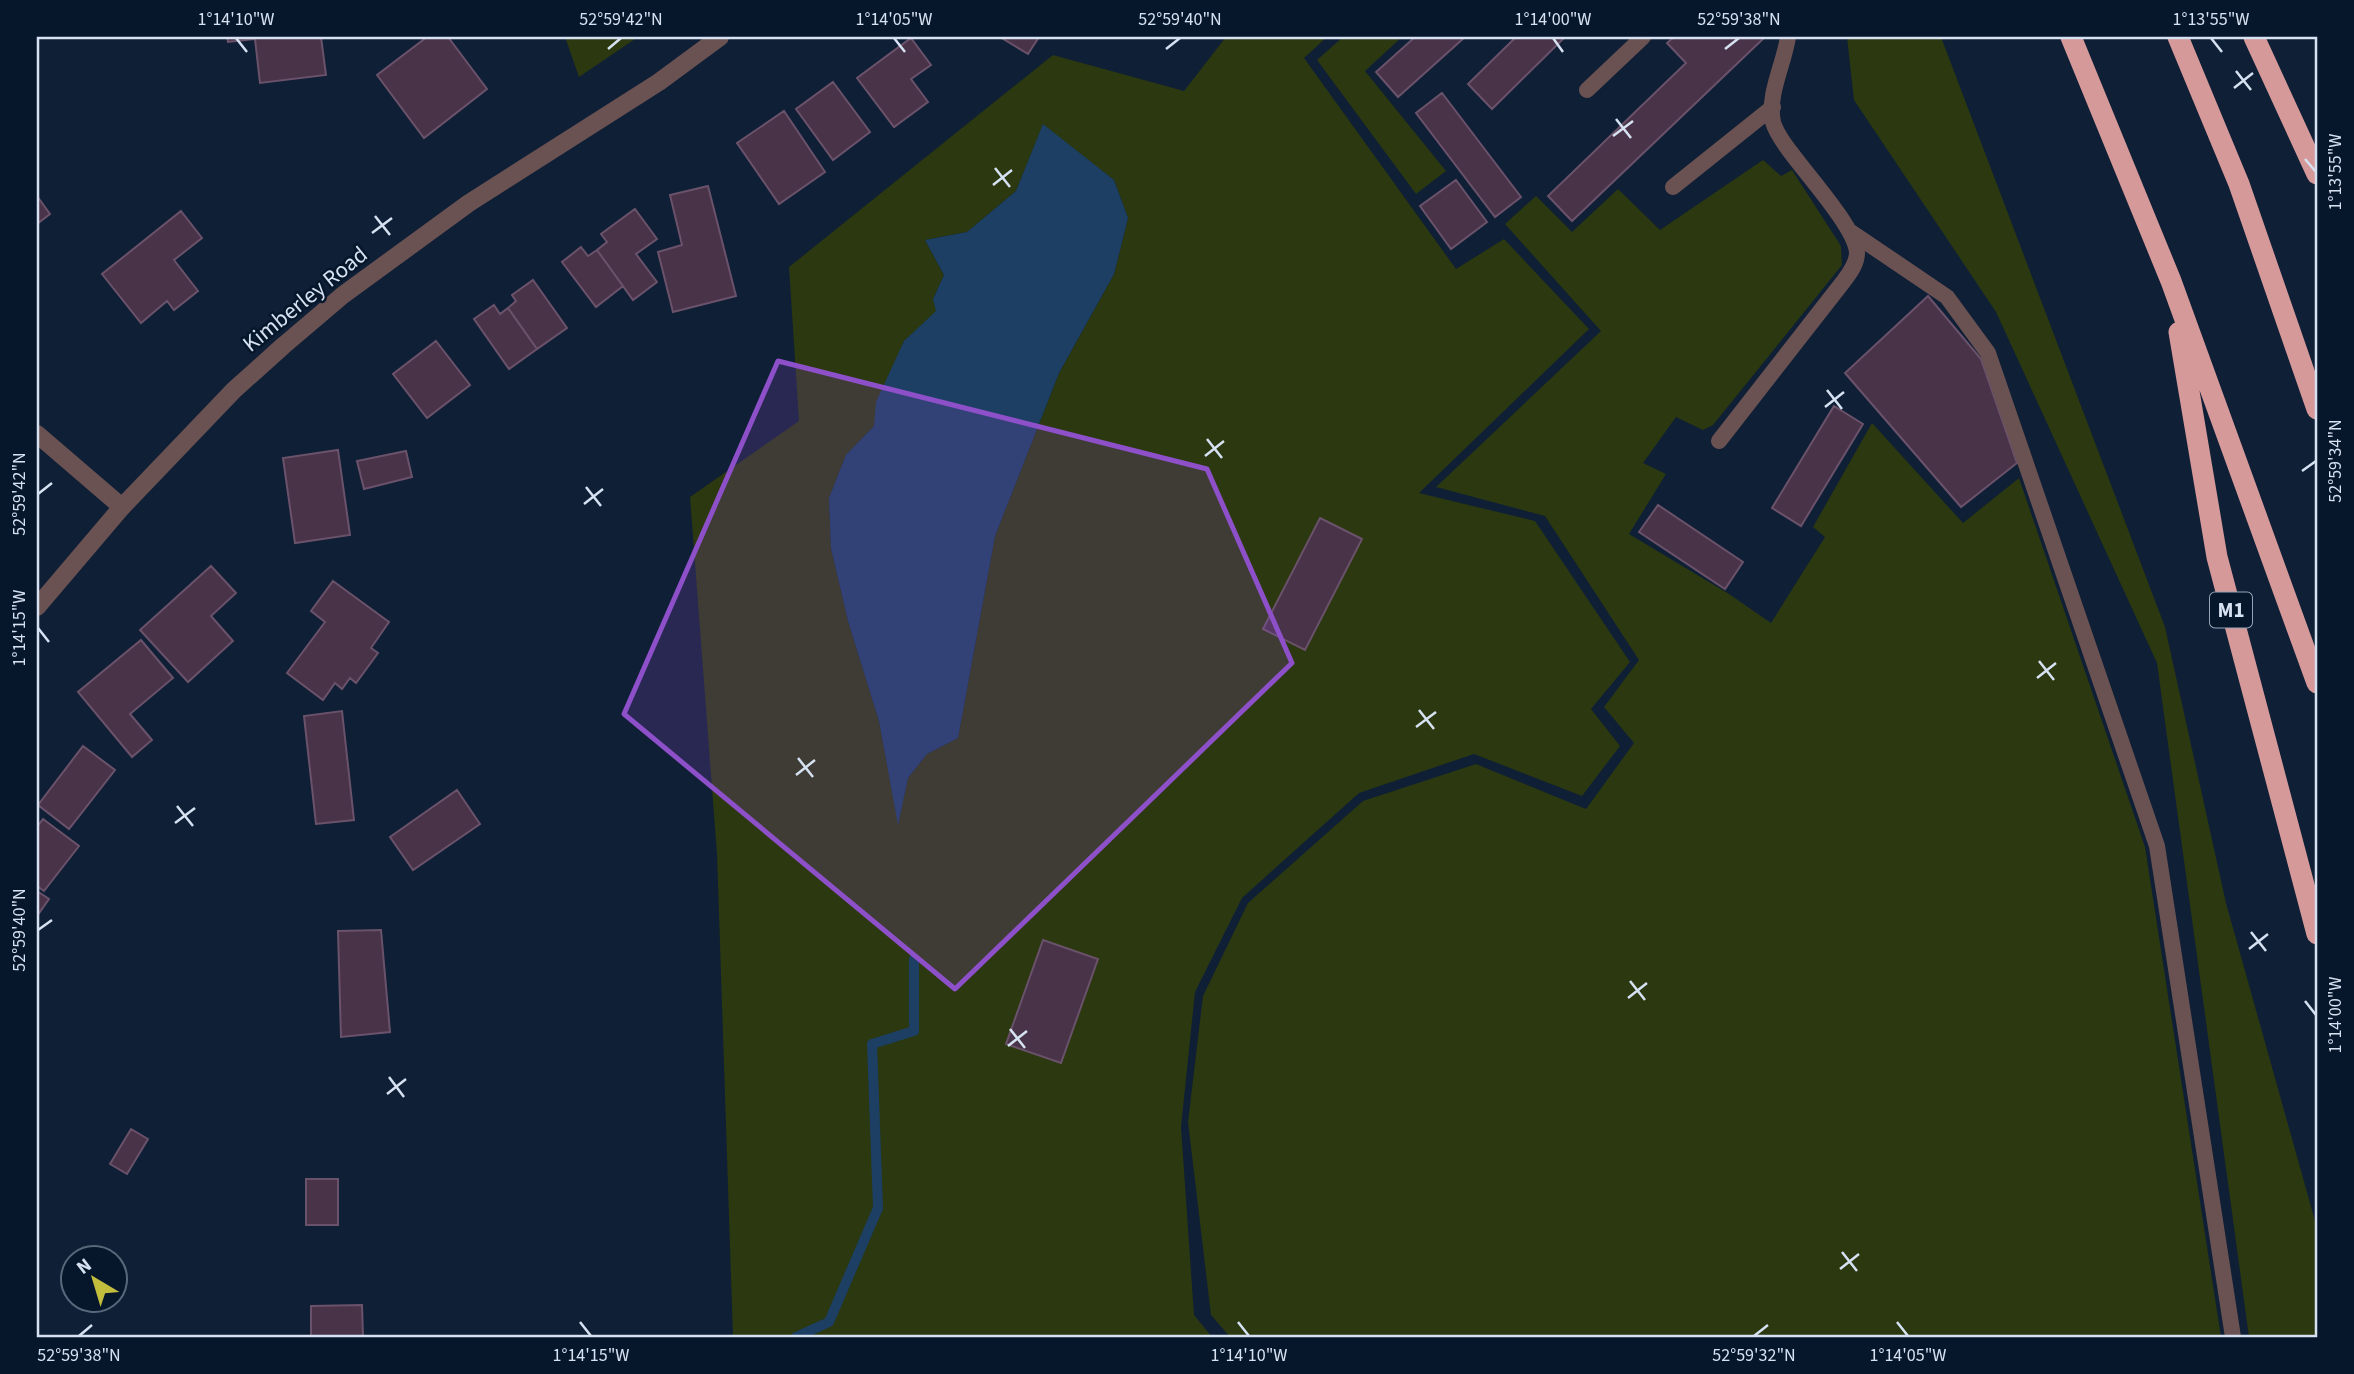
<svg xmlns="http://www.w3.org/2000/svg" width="2354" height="1374" font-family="'Source Sans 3',sans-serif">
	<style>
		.green { fill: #2b3810; fill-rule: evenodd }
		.water { fill: #1c3f63 }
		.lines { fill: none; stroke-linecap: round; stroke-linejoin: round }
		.stream { stroke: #1c3f63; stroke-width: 10 }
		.building { fill: #493349; stroke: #6a526a; stroke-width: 2 }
		.service { stroke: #6b5252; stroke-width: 16 }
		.minor { stroke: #6b5252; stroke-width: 18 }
		.tertiary { stroke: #6b5252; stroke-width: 18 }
		.motorway { stroke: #d69999; stroke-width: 21 }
		.marked { fill: #8d50c9; fill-opacity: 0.2; stroke: #8d50c9; stroke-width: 5; stroke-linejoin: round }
		.ticks { fill: none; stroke: #d6e1f1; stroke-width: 2.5 }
		.labels { text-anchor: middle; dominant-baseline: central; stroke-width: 5; stroke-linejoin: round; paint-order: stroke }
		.shield { fill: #06162b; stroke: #98a4b6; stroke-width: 2 }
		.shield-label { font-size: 21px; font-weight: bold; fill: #d6e1f1 }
		.street-label { font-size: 23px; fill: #d6e1f1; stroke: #06162b }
		.neatline { fill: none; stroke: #d6e1f1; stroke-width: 2.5 }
		.ticks-label { font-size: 18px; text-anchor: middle; fill: #d6e1f1 }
	</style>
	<rect width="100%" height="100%" fill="#0f1f36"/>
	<path class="green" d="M565,37H638L579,77Z
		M1226,37H1327L1304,58L1456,269L1504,239L1589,329L1419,493L1535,521L1630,662L1591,709L1620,746L1582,796L1474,754L1359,793L1242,898L1195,992L1181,1127L1194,1315L1212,1337H733L717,854L690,497L799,421L789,267L1053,55L1184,91ZM1043,125L1114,180L1128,218L1114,274L1059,373L995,536L958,738L927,754L908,778L898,823L879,721L848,621L831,548L829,498L846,455L874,426L904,341L937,311L933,299L944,275L925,240L967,232L1016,191ZM1043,940L1098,960L1006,1043Z
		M1343,37H1402L1365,71L1446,171L1416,194L1317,60Z
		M1847,37H1941L2165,627L2226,903L2317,1228V1337H2249L2157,663L1996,312L1854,100Z
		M1763,160L1781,176L1792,170L1841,246L1842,265L1713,425L1703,430L1676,417L1643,463L1666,474L1629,534L1729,594L1771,623L1825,537L1813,527L1872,423L1963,523L2019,478L2145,847L2221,1337H1230L1211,1315L1188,1122L1203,996L1248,903L1363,801L1476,764L1586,809L1634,743L1604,707L1639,660L1545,516L1436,487L1601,331L1505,224L1536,196L1572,232L1618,189L1660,230Z"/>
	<path class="water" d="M1043,124L1114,180L1128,218L1114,274L1059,373L995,536L958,738L927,754L908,778L898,825L879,721L848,621L831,548L829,498L846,455L874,426L876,402L904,341L936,311L933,299L944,275L925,240L967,232L1016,191Z"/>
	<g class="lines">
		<path class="stream" d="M796,1337L829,1322L878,1208L872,1044L914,1031V959"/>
	</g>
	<path class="building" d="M227,37H321L326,75L260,83L255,39L228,42Z
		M427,37H448L487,89L424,138L377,75Z
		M1000,37H1039L1028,54Z
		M1415,37H1465L1398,97L1376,72Z
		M1516,37H1565L1492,109L1468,84Z
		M1674,37H1765L1572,221L1548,196L1686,63L1667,43Z
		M911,38L931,65L911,79L928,102L894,127L857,78Z
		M833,82L870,132L833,160L796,109Z
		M1442,93L1521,197L1495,217L1416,113Z
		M784,111L825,172L779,204L737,143Z
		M1456,180L1487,222L1451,249L1420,206Z
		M708,186L736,296L673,312L658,252L682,245L670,195Z
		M37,196L50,214L37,224Z
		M635,209L657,239L636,254L657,282L633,300L597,250L607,242L601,234Z
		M181,211L202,238L174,260L198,291L174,310L167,301L141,323L102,274Z
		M581,247L588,256L597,250L623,286L596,307L562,262Z
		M533,280L567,328L537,349L508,308L516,301L512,295Z
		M1928,296L1981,359L2017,463L1961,507L1845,373Z
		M494,305L500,314L508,308L537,349L509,369L474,319Z
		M436,341L470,385L427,418L393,374Z
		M1834,406L1863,424L1801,526L1772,508Z
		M338,450L350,535L295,543L283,458Z
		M406,451L412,477L364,489L357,461Z
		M1658,505L1743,562L1725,589L1639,532Z
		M1320,518L1362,539L1305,650L1263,629Z
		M211,566L236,593L211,616L233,641L188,682L140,630Z
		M333,581L389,622L371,648L378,653L356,683L350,678L342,689L335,683L323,700L287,673L325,622L311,611Z
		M141,640L173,678L130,714L152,740L132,757L78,692Z
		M342,711L354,820L316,824L304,716Z
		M83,746L115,770L69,829L38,805Z
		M457,790L480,824L413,870L390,837Z
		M43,819L79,846L44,891L37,886V827Z
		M37,891L49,899L37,916Z
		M381,930L390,1032L341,1037L338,931Z
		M1043,940L1098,959L1061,1063L1006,1044Z
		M131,1129L148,1139L127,1174L110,1164Z
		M306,1179H338V1225H306Z
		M362,1305L363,1337H311V1306Z"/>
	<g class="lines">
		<path class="service" d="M1587,90L1643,37
			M1673,187L1773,107
			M1851,232L1947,297L1988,353L2157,846L2233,1337
			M1719,441L1843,282C1849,274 1857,264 1857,253C1856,229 1808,176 1792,154C1785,145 1776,133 1773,122C1767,95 1784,64 1788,37"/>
		<path class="minor" d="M37,434L122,507"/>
		<path class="tertiary" d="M37,607L122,507L234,390L283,346L343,295L469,203L659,82L720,37"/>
		<path class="motorway" d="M2071,37L2171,281L2317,683
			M2178,37L2239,184L2317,409
			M2254,37L2317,174
			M2179,332L2217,557L2317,934"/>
	</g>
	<path class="marked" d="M778,361L1207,469L1292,663L955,989L624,714Z"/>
	<path class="ticks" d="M236,38L247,52M894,38L905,52M1553,38L1563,52M2211,38L2222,52M608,49L621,38M1166,49L1180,38M1725,49L1739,38M2236,71L2251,90M2234,88L2253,73M1616,119L1631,138M1613,136L1633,121M2305,159L2316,172M995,168L1010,187M993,185L1012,170M375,216L390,235M372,233L392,218M1827,390L1842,409M1825,407L1844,392M1207,439L1222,458M1205,456L1224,441M2302,471L2316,461M586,487L601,506M38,494L52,483M584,504L603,489M38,628L49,642M2039,661L2054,680M2037,678L2056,663M1419,710L1434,729M1416,727L1436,712M798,758L813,777M796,775L815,760M177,806L193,826M175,823L195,808M38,930L52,920M2251,932L2266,951M2249,949L2268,934M1630,981L1645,1000M1628,998L1647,983M2305,1001L2316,1015M1010,1029L1025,1048M1008,1046L1027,1031M389,1077L404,1097M387,1094L406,1079M1842,1252L1857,1271M1840,1269L1859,1254M580,1322L591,1336M1238,1322L1249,1336M1897,1322L1908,1336M79,1336L92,1325M1754,1336L1768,1325"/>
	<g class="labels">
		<rect class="shield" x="2210" y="592.5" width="42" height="35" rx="5"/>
		<g class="shield-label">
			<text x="2231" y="610">M1</text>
		</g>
		<g class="street-label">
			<text transform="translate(305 299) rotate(-39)">Kimberley Road</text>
		</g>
	</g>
	<rect width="2354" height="1374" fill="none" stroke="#06162b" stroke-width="77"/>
	<g transform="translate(94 1279) rotate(322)"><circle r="33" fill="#06162b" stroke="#59677a" stroke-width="2"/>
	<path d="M0-5L12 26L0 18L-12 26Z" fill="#c3bd3e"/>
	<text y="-10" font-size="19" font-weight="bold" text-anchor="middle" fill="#d6e1f1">N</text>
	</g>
	<rect x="38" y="38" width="2278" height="1298" class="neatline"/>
	<g class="ticks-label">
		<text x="236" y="25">1°14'10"W</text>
		<text x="621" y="25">52°59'42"N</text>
		<text x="894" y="25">1°14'05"W</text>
		<text x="1180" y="25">52°59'40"N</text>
		<text x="1553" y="25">1°14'00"W</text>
		<text x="1739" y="25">52°59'38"N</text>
		<text x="2211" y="25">1°13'55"W</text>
		<text transform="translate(2335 172) rotate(-90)" y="6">1°13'55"W</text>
		<text transform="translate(2335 461) rotate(-90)" y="6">52°59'34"N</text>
		<text transform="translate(19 494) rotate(-90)" y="6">52°59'42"N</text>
		<text transform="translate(19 628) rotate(-90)" y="6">1°14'15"W</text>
		<text transform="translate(19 930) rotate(-90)" y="6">52°59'40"N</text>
		<text transform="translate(2335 1015) rotate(-90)" y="6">1°14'00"W</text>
		<text x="79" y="1361">52°59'38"N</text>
		<text x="591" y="1361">1°14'15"W</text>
		<text x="1249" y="1361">1°14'10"W</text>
		<text x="1754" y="1361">52°59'32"N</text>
		<text x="1908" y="1361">1°14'05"W</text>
	</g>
</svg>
